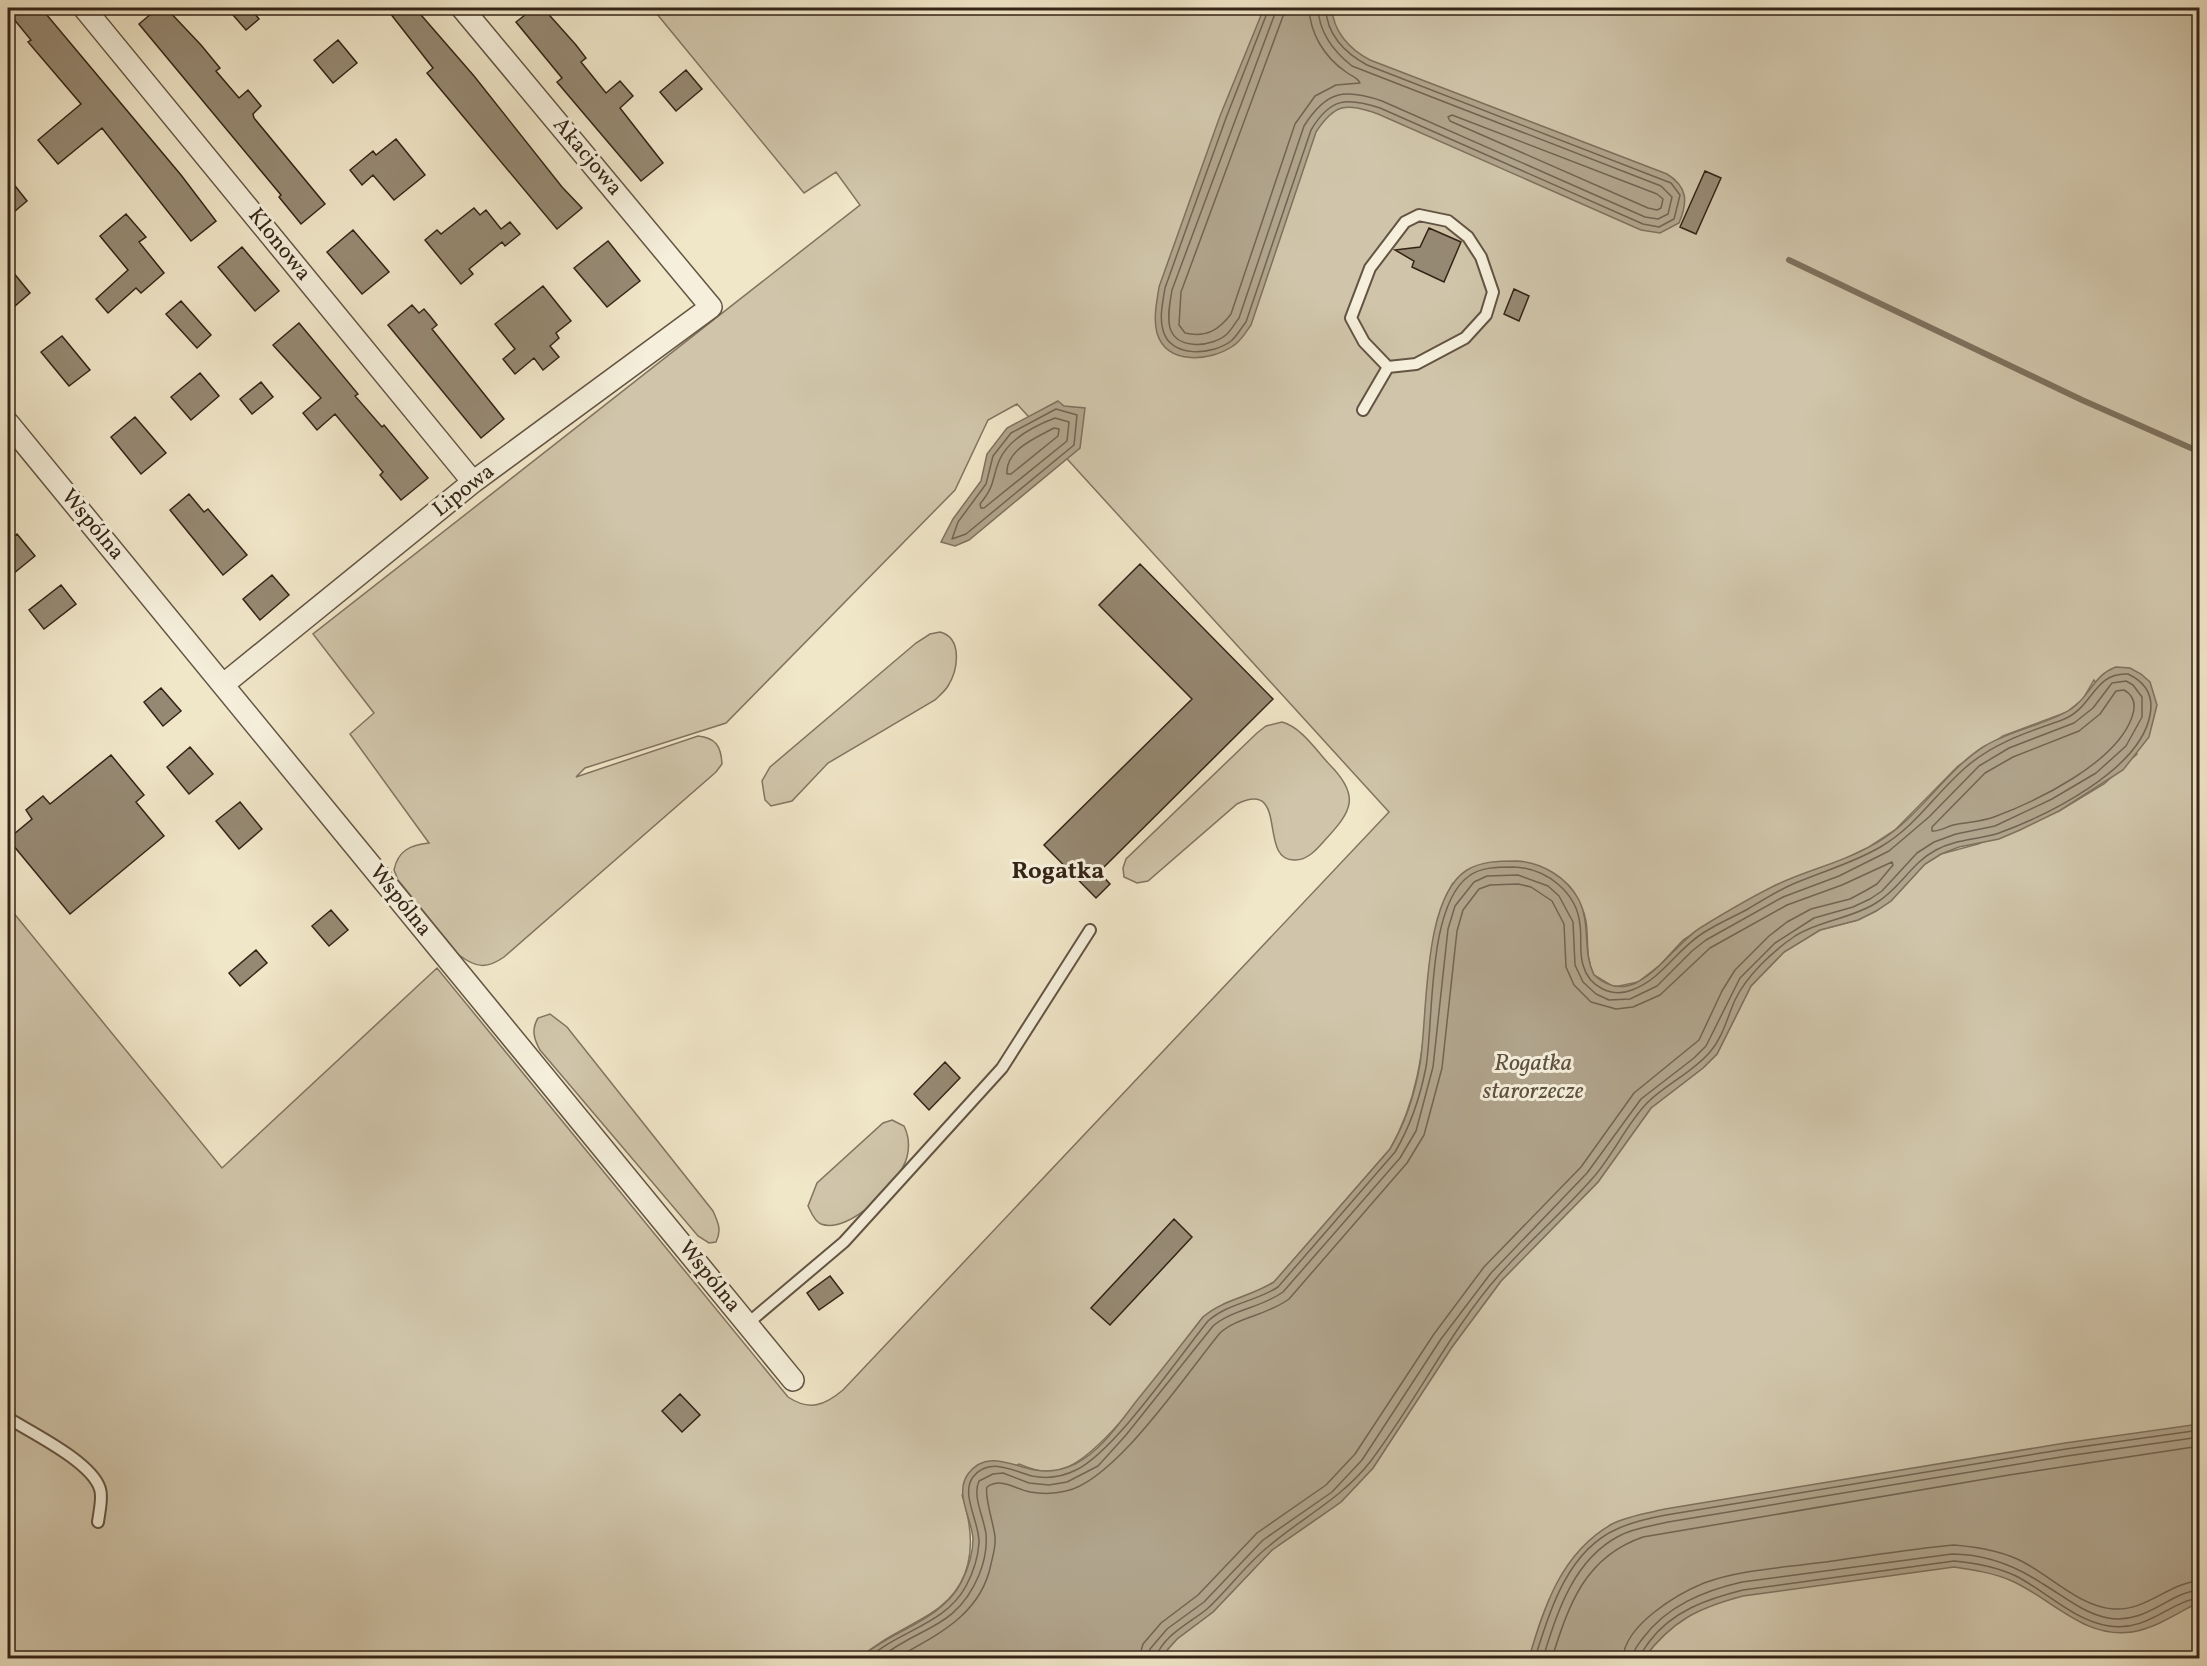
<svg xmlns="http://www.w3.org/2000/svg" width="2207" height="1666" font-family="Vollkorn,serif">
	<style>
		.green { fill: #d0c5aa; stroke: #827460; stroke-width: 1.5 }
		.water { fill: #b0a48c; stroke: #7e715d; stroke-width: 1.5 }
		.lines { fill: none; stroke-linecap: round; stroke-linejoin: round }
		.shore { stroke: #726452; stroke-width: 1.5 }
		.stream { stroke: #7e715d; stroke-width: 6 }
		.building { fill: #968973; stroke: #342417; stroke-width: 1.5 }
		.service-casing { stroke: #635443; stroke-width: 14 }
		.minor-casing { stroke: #635443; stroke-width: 24 }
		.service { stroke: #f5efdb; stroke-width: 10 }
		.minor { stroke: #f5efdb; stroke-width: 21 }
		.labels { text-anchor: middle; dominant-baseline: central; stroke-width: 6; stroke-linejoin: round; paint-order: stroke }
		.street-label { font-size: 22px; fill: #342417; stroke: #f5efdb }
		.neighbourhood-label { font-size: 24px; font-weight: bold; fill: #342417; stroke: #f5efdb }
		.water-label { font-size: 24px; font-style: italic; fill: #5f5140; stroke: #f5efdb }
	</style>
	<rect width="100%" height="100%" fill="#f0e6c8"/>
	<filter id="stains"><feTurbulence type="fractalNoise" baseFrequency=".00333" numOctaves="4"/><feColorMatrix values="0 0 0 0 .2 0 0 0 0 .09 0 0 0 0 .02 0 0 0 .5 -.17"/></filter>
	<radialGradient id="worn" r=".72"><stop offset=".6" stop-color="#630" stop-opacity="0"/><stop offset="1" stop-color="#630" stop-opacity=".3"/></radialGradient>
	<path class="green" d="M652,8H2199V1658H1160L1177,1639L1213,1612L1272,1550L1341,1502L1373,1468L1452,1347L1501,1281L1598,1182L1651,1108L1703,1068L1717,1054L1751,986L1784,952L1820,930L1858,920L1876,911L1891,901L1925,864L1941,854L1978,844L2059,811L2104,784L2137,754L2094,680L2083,699L2067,712L2003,736L1958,766L1895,830L1869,847L1834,864L1776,885L1716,919L1683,940L1660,965L1638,982L1614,987L1594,975C1585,957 1589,940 1586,921C1584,908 1577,897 1569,886L1453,883C1432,920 1432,957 1428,998C1423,1051 1417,1102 1390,1149L1274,1282C1251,1297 1224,1299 1203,1317C1173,1355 1105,1455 1063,1469C1047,1474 1033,1470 1019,1464L962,1495C977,1541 975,1586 930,1614C906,1629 881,1639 860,1658H8V906L222,1168L437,968L788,1397C809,1411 824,1406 843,1390L1389,812L1017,404L988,420L955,490L726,723L585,768L576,777L698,736C716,738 721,746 722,764L716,772L504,957C487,969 476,968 459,955L398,880L394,870C398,850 411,845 429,843L350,734L374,713L313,634L860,205L836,172L804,193Z
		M940,632C963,638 958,670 948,686C945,691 939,696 935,700L828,763L792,801L771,806L765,800L762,781L770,767L916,643L930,634Z
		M1282,722C1301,727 1316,750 1329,764C1361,796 1352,811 1325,840C1317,849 1308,860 1295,860C1257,862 1290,778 1237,804L1148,881L1137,883L1124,877L1123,868L1126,859L1257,733L1266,726Z
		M550,1014L567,1027L713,1211C718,1222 722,1230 716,1242L709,1243L698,1236L540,1050C534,1039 531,1030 538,1018Z
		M892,1120L904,1126C909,1136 910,1145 907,1157C901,1181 850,1235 821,1224C814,1221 811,1212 808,1206L817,1183L883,1123Z"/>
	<path class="water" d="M1264,8H1332C1333,31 1349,49 1370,60L1667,174C1688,187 1688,202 1679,223L1660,233L1641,230L1378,114C1346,103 1335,103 1316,132L1251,325C1246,332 1240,342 1233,346C1211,361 1167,366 1157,333C1153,318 1157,301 1159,287L1220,116Z
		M1058,401L1064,406L1085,408L1080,448L969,540L955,546L941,542L953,519L981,481L987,454L1007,428Z
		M2116,667L2130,668L2141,674L2150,682L2157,705L2149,737L2123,770L2059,811L2020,830L1999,839L1959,847L1941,854L1925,864L1891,901L1876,911L1858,920L1820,930L1784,952L1751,986L1717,1054L1703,1068L1651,1108L1598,1182L1501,1281L1452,1347L1373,1468L1341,1502L1272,1550L1213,1612L1177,1639L1160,1658H860C890,1631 941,1621 961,1583C967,1571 973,1554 973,1539C972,1519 954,1493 968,1474C986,1449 1013,1466 1035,1470C1049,1473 1062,1470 1075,1464C1102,1450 1120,1422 1138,1399C1160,1372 1182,1344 1203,1317C1224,1299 1251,1297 1274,1282L1390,1149C1406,1122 1415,1094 1420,1064C1428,1015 1422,898 1467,870C1482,861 1499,861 1516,861C1541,862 1567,877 1579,900C1591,924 1582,951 1594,975C1636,1013 1668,948 1700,928C1726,912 1764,889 1792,878C1827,864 1864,855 1894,831C1927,805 1949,769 1983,747C2010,730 2047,725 2071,709C2090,697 2093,675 2116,667Z
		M2199,1424V1602C2178,1613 2156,1628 2132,1632C2084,1639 2052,1599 2012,1581C1994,1573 1974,1570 1954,1567L1743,1596C1698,1608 1673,1620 1644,1658H1529C1544,1607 1561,1553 1612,1524C1627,1516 1648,1513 1665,1509L2065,1443Z"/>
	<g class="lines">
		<path class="shore" d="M1269,8L1226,118L1165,288C1163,302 1159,317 1163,330C1170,359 1213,355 1231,341C1237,336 1241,328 1246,322L1311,130C1330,98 1346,97 1380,108L1643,224L1659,227L1674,219L1680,195L1671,183L1367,65C1345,53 1326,34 1326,8
			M1277,8L1172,290C1170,302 1167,316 1170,328C1177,351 1213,347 1227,334C1232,329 1235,323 1239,318L1304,126C1326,91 1344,88 1382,101L1645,217L1658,219L1668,214L1672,197L1661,186L1352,66C1333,51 1319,32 1318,8
			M1286,8L1181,292L1179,325L1185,333C1206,338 1219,330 1231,314L1295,124L1315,96L1336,85L1360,83C1357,77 1351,76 1346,72C1324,57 1310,33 1309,8
			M1452,115L1657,194L1663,199L1661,208L1657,210L1648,208L1450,121L1448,117Z
			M1056,409L1077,415L1074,445L966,534L952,539L958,522L986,484L993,456L1011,433Z
			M1055,418L1069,422L1067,441L984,508H981L980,504C996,484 991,481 999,461C1008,439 1034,426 1055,418Z
			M1054,428L1059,429L1058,436L1011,474H1007C1005,450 1037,437 1054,428Z
			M2124,690C2135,696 2136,706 2132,717C2116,763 2037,801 1994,817C1981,822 1966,822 1953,825C1946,827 1939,832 1932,831V827L1985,773L2013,757L2079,731L2100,714L2116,691Z
			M869,1658C898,1631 946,1624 966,1586C973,1573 978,1557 979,1543C980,1523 960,1494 973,1477C989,1456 1013,1471 1032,1476C1047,1479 1062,1477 1076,1470C1115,1451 1178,1358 1208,1321C1228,1303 1255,1302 1278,1287L1395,1152C1411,1125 1420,1098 1426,1067C1434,1018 1427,906 1469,876C1481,867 1498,867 1513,867C1546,868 1577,892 1580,925C1582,938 1579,953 1583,965C1589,987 1612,998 1632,990C1662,979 1676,950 1703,933C1717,924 1733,917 1748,909C1763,900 1777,891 1793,884C1823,871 1854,863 1882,846C1916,826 1936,793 1965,768C1993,743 2028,732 2062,720C2093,709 2093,672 2128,674C2145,682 2154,695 2150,715C2140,770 2048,815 1999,833C1978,840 1956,839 1936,850C1911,863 1900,889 1876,903C1851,919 1820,920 1795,936C1773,951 1747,975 1735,1000C1727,1018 1723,1037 1710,1052C1692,1073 1666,1084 1647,1103C1625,1126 1613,1156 1591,1180C1562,1213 1528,1242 1499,1275C1449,1332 1416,1402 1370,1462C1342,1498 1303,1517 1269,1546C1246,1564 1229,1589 1207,1609C1190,1623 1162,1636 1156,1658
			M880,1658C919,1626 956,1630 979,1575C984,1563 987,1547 986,1534C984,1518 972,1496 979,1481L993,1474L1003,1473L1029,1483L1049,1485L1067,1482L1098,1466L1126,1435L1213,1326C1233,1309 1261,1308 1283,1292L1400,1158L1416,1131L1433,1067L1448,929L1455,906L1474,882L1487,876L1518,875L1548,886L1559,896L1573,922L1575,965L1583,982L1596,994L1609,1000L1630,999L1657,986L1692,951L1706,940L1783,897L1839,876L1889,851L1929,817L1979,766L2009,748L2074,723L2093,708L2112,683L2126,681L2133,685L2142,697V717L2126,746L2096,773L2052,799L1995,826L1956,834L1934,842L1917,853L1882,891L1870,899L1853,907L1814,918L1775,943L1740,978L1706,1046L1694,1058L1641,1099L1587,1173L1491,1273L1441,1339L1362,1460L1332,1492L1263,1540L1204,1602L1167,1629L1150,1649L1148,1658
			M896,1658C937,1635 981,1615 991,1564C993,1555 996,1546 995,1537C994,1525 984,1496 987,1487C1002,1477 1014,1489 1030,1492C1042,1494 1054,1494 1066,1491C1116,1480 1186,1374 1220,1333C1237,1317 1266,1316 1289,1299L1407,1163L1424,1135L1442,1068L1457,931L1463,910L1479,889L1490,885L1518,884L1531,887L1552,901L1564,924L1566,967L1574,985L1591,1002L1616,1009L1633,1007L1660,995L1710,948L1787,905L1842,885L1892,862L1893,865L1877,884L1865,891L1850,899L1811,909L1787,922L1769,936L1735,970L1722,991L1699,1040L1634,1093L1581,1167L1484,1267L1434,1334L1355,1454L1326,1485L1257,1533L1198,1595L1161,1623L1143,1644L1139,1658
			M1535,1658C1550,1611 1567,1551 1617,1529C1632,1522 1650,1518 1666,1515L2066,1449L2200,1430
			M1543,1658C1557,1613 1573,1560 1619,1536C1633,1528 1652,1526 1668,1522L2067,1456L2200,1437
			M1552,1658C1569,1604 1585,1557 1643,1537L2009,1475L2200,1446
			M1623,1658C1625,1625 1677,1594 1704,1583C1740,1570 1780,1568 1817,1563C1863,1557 1909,1549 1954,1545C1978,1547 2004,1551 2025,1563C2053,1578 2081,1607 2114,1609C2147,1611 2170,1582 2200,1581
			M1632,1658C1633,1650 1638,1645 1643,1638C1667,1606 1703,1591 1742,1582L1952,1554C1985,1554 2016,1566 2043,1584C2065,1597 2083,1613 2108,1618C2146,1625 2169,1592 2200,1590
			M1640,1658C1641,1652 1645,1648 1649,1642C1672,1611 1707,1599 1743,1590L1954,1561C1975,1563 1997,1567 2016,1576C2047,1592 2073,1620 2109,1626C2148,1632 2170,1601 2200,1598"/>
		<path class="stream" d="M1789,260L2082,400L2200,452"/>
	</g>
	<path class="building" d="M8,8H41L181,175L216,221L191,241L102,128L58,164L38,140L81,104L28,42L31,40L8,12Z
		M158,8H166L201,45L220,68L216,71L239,98L248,90L261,106L253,114L254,118L325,204L301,224L279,197L281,195L139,24Z
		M227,8H250L259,19L246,30Z
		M386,8H415L474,76L562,187L582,208L557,229L427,73L433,68Z
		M534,8H543L576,45L586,58L581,62L606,93L620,81L633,96L620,108L663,163L641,181L557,82L562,78L516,22Z
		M338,40L357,63L333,83L314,60Z
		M686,70L702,89L676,111L660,92Z
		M396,139L425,175L394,200L373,175L362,185L350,170L373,151L376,155Z
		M1705,171L1721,178L1696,234L1680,227Z
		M8,177L27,201L8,217Z
		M474,208L480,215L486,210L501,229L510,222L520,234L505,246L502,242L469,269L473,274L461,284L425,240L437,230L441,234Z
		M126,214L146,237L139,242L164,273L141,293L136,288L108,313L96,299L128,270L100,236Z
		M1429,228L1461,242L1444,282L1412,267L1414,261L1395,250L1420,247Z
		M353,230L389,272L362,294L327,252Z
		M608,241L640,281L607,307L574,268Z
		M242,247L279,291L255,311L218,267Z
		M8,266L30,293L8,312Z
		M543,286L571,321L556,333L559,338L550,346L559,357L543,370L534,358L515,374L503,359L515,349L495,324Z
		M1514,289L1529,296L1519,321L1504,314Z
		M181,301L211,335L197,348L166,314Z
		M412,305L419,313L424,309L430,316L437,325L432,329L504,419L481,438L388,325Z
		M299,323L358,394L355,396L382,427L384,425L428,478L401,500L380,475L383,472L335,414L317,430L303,413L321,398L273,345Z
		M62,336L90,370L69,386L41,352Z
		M200,373L219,396L191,420L171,397Z
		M261,382L273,397L252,414L240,399Z
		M135,417L166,453L141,474L111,437Z
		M189,494L204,512L208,509L247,555L223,575L170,510Z
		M17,534L35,556L8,578V542Z
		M1140,564L1273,699L1099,872L1110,884L1096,898L1044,845L1192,699L1099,605Z
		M272,575L289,595L260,620L243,599Z
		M61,585L76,604L44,629L29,610Z
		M161,688L181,711L163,726L144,702Z
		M190,747L213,774L189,794L167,767Z
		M111,755L144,795L136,802L164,836L70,914L8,839L32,819L26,810L43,796L50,804Z
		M240,802L262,829L239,849L216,821Z
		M331,910L348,930L329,946L312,926Z
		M256,950L267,963L240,986L229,973Z
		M945,1062L960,1078L929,1110L914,1094Z
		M1174,1219L1192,1237L1110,1325L1091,1308Z
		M830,1276L843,1293L819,1310L807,1293Z
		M680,1394L700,1415L682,1432L662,1411Z"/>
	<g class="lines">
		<defs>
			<path id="service" d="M1363,410L1388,367L1416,364L1465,338L1486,315L1493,292L1481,257L1468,237L1448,221L1419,215L1405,222L1370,268L1351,318L1364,342L1388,367
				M747,1324L844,1242L1002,1068L1090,930
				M8,1418C32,1433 92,1462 100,1489C103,1498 99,1513 98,1522"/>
			<path id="minor" d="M84,8L473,482
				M8,423L793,1380
				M224,684L473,482L711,307L462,8"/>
		</defs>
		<use href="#service" class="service-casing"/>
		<use href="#minor" class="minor-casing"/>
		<use href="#service" class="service"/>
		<use href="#minor" class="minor"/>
	</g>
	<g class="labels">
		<g class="street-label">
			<text transform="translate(587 157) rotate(50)">Akacjowa</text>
			<text transform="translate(279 245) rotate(51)">Klonowa</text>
			<text transform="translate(464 491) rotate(-38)">Lipowa</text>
			<text transform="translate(92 525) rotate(50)">Wspólna</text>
			<text transform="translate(400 901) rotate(51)">Wspólna</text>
			<text transform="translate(709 1277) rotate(51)">Wspólna</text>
		</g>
		<g class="neighbourhood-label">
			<text x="1058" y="872">Rogatka</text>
		</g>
		<g class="water-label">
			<text x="1533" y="1064">Rogatka<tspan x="1533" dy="28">starorzecze</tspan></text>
		</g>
	</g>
	<rect width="2207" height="1666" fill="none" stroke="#f0e6c8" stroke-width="30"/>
	<rect x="9" y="9" width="2189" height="1648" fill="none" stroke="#342417" stroke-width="3"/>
	<rect x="15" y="15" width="2177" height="1636" fill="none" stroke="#342417" stroke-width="1.5"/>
	<rect width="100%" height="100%" filter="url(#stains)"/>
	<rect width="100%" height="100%" fill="url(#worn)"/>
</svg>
